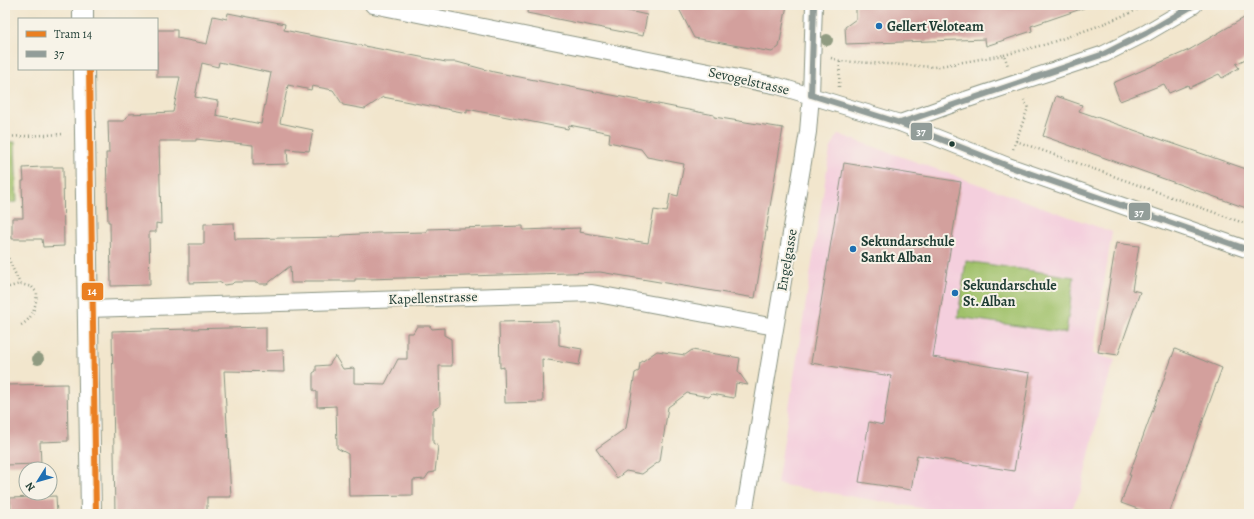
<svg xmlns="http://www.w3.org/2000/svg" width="1254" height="519" font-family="Alegreya,serif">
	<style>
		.built { fill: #f4cfdd }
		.green { fill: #a0c16a; stroke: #607f4f }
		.building { fill: #d3a09d; fill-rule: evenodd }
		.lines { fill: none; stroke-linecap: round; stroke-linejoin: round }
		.minor-casing { stroke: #889280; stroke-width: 18 }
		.tertiary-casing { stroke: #889280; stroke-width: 22 }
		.path { stroke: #889280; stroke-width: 2.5; stroke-dasharray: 1 3; stroke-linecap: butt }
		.minor { stroke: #fff; stroke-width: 16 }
		.tertiary { stroke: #fff; stroke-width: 20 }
		.bus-1-casing { stroke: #f7f3e8; stroke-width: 9 }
		.bus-1 { stroke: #929d99; stroke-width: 6 }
		.tram-1-casing { stroke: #f7f3e8; stroke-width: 9 }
		.tram-1 { stroke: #ea7f21; stroke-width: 6 }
		.tree { fill: #909b81 }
		.poi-dot { fill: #1f6fb2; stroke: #f7f3e8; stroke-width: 1.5 }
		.bus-dot { fill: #1f3d34; stroke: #f7f3e8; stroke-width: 1.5 }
		.labels { text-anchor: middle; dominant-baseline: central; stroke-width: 4; stroke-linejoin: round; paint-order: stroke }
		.poi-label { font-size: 14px; font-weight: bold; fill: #1f3d34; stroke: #f7f3e8; text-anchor: start }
		.street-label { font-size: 14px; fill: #1f3d34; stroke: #f7f3e8 }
		.line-badge { stroke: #f7f3e8; stroke-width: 1.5 }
		.badge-label { font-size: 11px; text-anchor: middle; font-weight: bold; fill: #fff }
	</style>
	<rect width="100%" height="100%" fill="#f7f3e8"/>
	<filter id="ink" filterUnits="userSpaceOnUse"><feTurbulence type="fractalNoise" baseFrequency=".025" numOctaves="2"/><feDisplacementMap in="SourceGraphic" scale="8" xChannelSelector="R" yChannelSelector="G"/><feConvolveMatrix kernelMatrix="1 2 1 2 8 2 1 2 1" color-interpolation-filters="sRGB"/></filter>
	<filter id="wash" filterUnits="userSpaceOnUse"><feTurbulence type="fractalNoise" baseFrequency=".012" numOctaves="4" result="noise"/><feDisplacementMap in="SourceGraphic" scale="16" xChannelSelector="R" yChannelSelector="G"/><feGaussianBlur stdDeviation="0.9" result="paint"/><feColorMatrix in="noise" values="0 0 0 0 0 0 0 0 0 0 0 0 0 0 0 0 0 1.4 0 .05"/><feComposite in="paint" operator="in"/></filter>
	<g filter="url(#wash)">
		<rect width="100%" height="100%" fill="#f2e6cd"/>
		<path class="built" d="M838,134L1112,232L1093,354L1115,360L1101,402L1081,491L1069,514H956L777,484L830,150Z"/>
		<path class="green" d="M5,142H15L17,202L5,203Z
			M966,261L1074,277L1066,333L958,317Z"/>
		<g id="blocks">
			<path class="building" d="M528,5H615V8L647,15L643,36L527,13Z
				M677,5H787L779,47L772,52L694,38Z
				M856,5H911V8L952,5H1083L1084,8L1031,26L1032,31L986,46L985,39L846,44L845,27L856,19Z
				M228,13L285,24L284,30L298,33L446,62H457L494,72L714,115V117L783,128L755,298L600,272L368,279H355V281H304L302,283H291L290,266L267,284H259L257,282H234L232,284L224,285L219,282L189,283V244H204V224L234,223L235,239L340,237L342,235L377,233L427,232V229L523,226V230L580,228L579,232L648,243L654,210L667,212L670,194L678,196L684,164L647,157L641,149L609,142L610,133L569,125L568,129L467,109V113L383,97L365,109L343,105L333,90L312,86L311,90L288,85L280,123L313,130L309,151L287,149L288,164L253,165V145L196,139V141H159L161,224L156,223V232H149L150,285L111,286L110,222H108L106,153H109L108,121H124L129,114L173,112L180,77H157V30H177V38L207,44L213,16L227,19ZM219,62L271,73L261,124L216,115L218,101L195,97L202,63L218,67Z
				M1249,15V57L1236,64L1239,68L1222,78L1219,74L1189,88L1188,85L1169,93L1164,84L1120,101L1113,83L1189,50Z
				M1056,96L1082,105L1079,111L1249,170V209L1043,136Z
				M844,163L961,182L933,357L1030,373L1014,471L917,455L911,490L859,482L869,422L883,425L891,376L811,363Z
				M42,167H63L64,246L43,247L42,239H12V218H23L22,181H24L23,168Z
				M1116,243L1139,246L1132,290L1140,292L1118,355L1098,352Z
				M559,321V345L582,349L579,365L542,359L543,402L505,403L504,367L500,368L499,322Z
				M417,326H430L432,329L444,328V335L451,339L452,366H439L440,406L433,410V443L438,446L435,472L429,473L425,479L413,480V495L349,496L348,454L337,448L336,406L317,407V392L313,390V373L316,371V366L329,365L335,356L343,369L354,368V383L385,384L398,359H407V333H413Z
				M266,327V351L283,350L284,372L224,371L231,497H207V514H115L112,331Z
				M1175,349L1222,368L1169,514H1152L1121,503L1131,475H1129Z
				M692,350L740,358L738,371L748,385L736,383L734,398L712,394L709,397L687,393L678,400L668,407L660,461L642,474L626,471L617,478L596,449L626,428L635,373L639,371L640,363L657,351L685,355Z
				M67,384L68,441L40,442L41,464L5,465V385Z
				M56,496L57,514H11L10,498Z"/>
		</g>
	</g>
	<g filter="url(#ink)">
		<use href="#blocks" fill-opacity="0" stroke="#889280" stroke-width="1"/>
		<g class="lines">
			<defs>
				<path id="minor" d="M373,5L778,86L900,123L1008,166L1249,250
					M900,123L956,103L1104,54L1146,33L1194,5
					M89,309L592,293L775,327
					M744,514L808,132L811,95L814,5"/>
				<path id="tertiary" d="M83,5V19
					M84,69L91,514"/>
			</defs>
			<use href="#minor" class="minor-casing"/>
			<use href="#tertiary" class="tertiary-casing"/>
			<path class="path" d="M1004,55L1047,44L1098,26L1149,5
				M831,58L840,61L934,67L1004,55L1008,66
				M839,87L840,61
				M5,137L64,134
				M1016,141L1249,225
				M1013,149L1028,108L1024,100
				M5,230L8,228
				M5,251L20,284
				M5,288L20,284L32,287L37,293C36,305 33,319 21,325"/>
			<use href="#minor" class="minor"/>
			<use href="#tertiary" class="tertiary"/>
			<defs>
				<path id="bus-1" d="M811,95L900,123L1008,166L1249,250
					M811,95L814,5
					M900,123L1104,54L1146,33L1194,5"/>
			</defs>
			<use href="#bus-1" class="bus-1-casing"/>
			<use href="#bus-1" class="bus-1"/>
			<defs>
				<path id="tram-1" d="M89,69L96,514"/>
			</defs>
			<use href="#tram-1" class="tram-1-casing"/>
			<use href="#tram-1" class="tram-1"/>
		</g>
		<g class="tree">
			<circle cx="827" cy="40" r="6"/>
			<circle cx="38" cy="359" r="6"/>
		</g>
	</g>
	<g class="poi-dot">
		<circle cx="879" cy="26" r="4"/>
		<circle cx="853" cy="249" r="4"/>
		<circle cx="955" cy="293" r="4"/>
	</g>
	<circle class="bus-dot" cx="952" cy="144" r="3.5"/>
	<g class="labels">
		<g class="poi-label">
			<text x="887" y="26">Gellert Veloteam</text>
			<text x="861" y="241">Sekundarschule<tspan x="861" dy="16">Sankt Alban</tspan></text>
			<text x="963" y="285">Sekundarschule<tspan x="963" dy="16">St. Alban</tspan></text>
		</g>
		<g class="street-label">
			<text transform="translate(749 81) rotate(13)">Sevogelstrasse</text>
			<text transform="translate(787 260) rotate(-80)">Engelgasse</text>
			<text transform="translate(433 298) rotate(-2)">Kapellenstrasse</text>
		</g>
	</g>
	<g class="line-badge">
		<rect x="910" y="122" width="23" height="19" rx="4" fill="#929d99"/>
		<rect x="1128" y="202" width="23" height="19" rx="4" fill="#929d99"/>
		<rect x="81" y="282" width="23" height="19" rx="4" fill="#ea7f21"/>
	</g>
	<g class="badge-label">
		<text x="921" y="135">37</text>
		<text x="1139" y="216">37</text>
		<text x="92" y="295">14</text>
	</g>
	<rect width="1254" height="519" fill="none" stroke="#f7f3e8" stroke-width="20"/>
	<rect x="18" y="18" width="140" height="52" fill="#f7f3e8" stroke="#a1aaa0"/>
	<rect x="26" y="31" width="20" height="6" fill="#ea7f21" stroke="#a1aaa0"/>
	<text x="54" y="38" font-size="12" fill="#1f3d34">Tram 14</text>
	<rect x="26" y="51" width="20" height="6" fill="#929d99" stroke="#a1aaa0"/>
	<text x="54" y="58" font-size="12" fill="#1f3d34">37</text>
	<g transform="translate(38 481) rotate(233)"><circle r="19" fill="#f7f3e8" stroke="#a1aaa0"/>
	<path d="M0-3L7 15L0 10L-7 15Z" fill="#1f6fb2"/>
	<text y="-6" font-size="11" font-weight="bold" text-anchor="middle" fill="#1f3d34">N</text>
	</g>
</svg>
